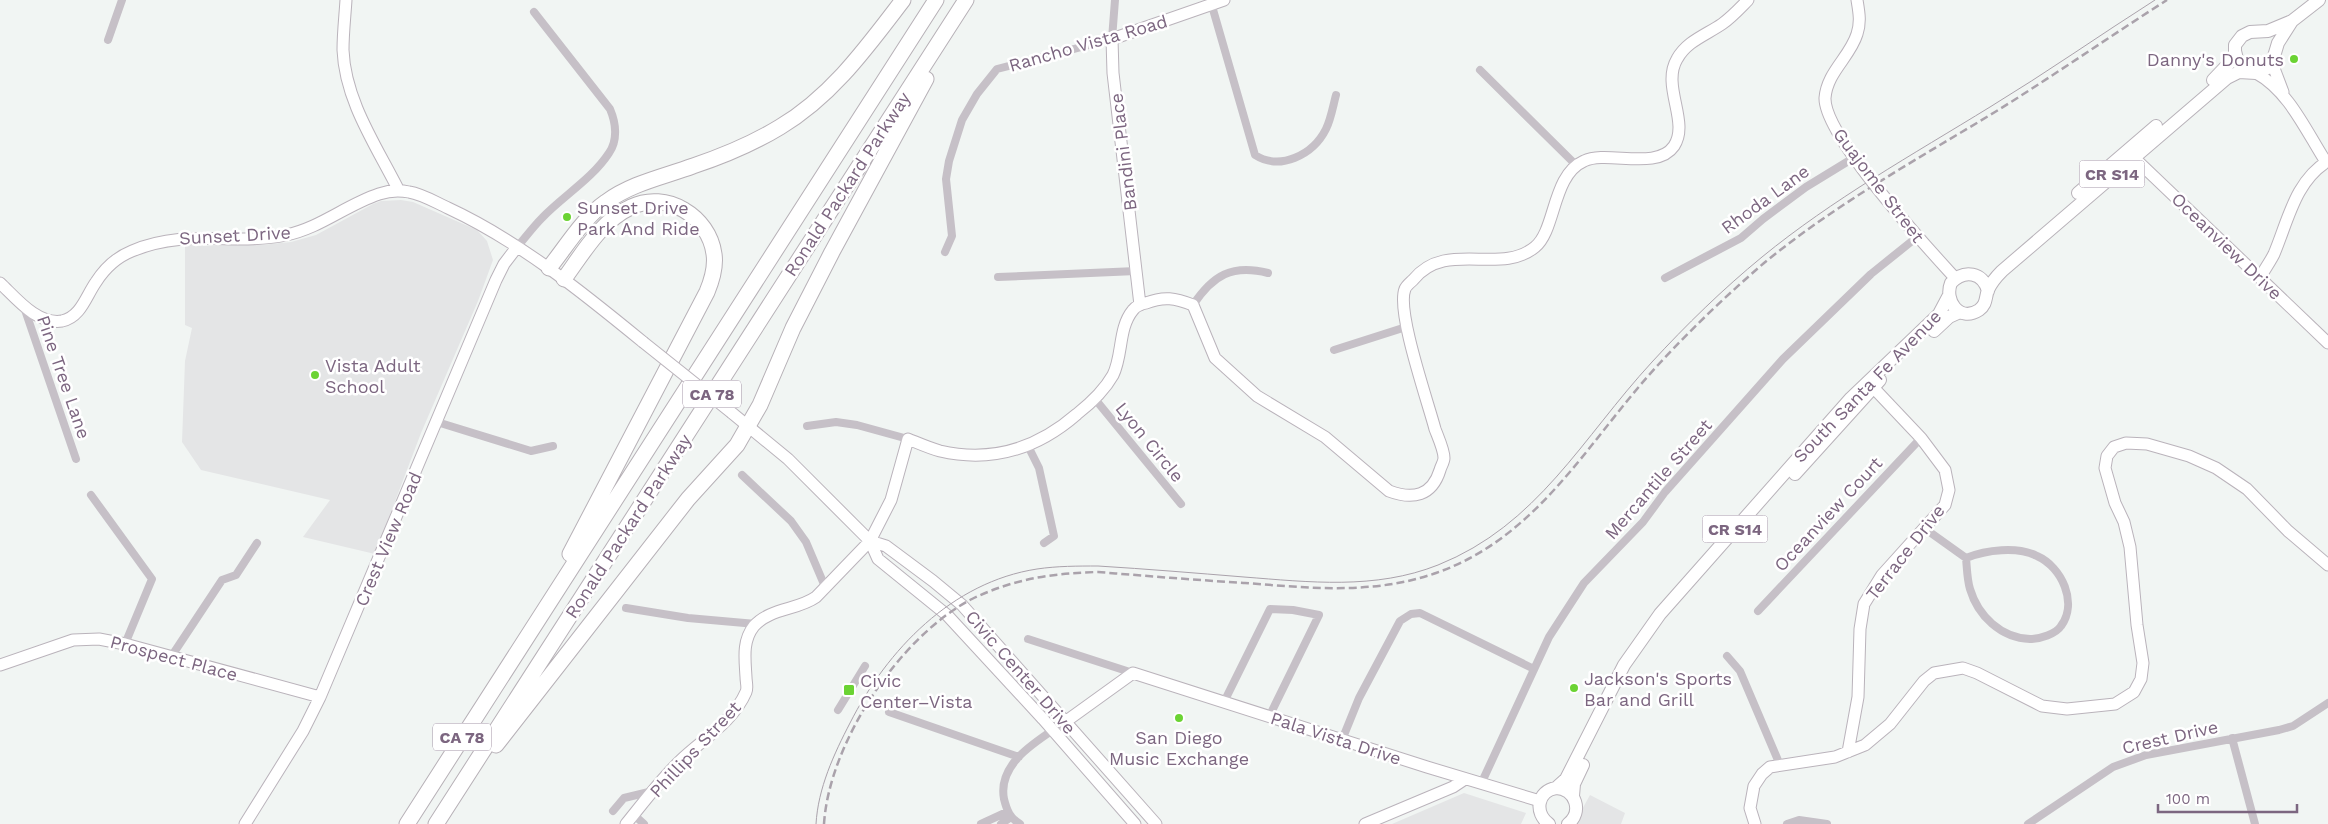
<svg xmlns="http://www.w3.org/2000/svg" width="2328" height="824" font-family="'Work Sans',sans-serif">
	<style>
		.built { fill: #e4e5e6 }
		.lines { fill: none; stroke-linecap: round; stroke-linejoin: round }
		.secondary-casing { stroke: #bab3bb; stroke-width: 13 }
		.primary-casing { stroke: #b8b2b9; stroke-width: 14 }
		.highway-casing { stroke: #b7b1b7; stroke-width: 17 }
		.street { stroke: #c6c0c7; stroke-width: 8 }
		.secondary { stroke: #fff; stroke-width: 11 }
		.primary { stroke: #fff; stroke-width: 12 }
		.highway { stroke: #fff; stroke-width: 15 }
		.tram { stroke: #aaa2ab; stroke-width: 1 }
		.rail { stroke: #aaa2ab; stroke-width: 2.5; stroke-dasharray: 8 4; stroke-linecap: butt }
		.secondary-bridge-casing { stroke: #bab3bb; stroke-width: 13; stroke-linecap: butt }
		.secondary-bridge { stroke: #fff; stroke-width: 11 }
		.poi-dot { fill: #6bd333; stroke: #fff; stroke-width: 2 }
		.labels { text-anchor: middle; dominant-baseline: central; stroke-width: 5; stroke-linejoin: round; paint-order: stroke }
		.shield { fill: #fff; stroke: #a394a6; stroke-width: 1 }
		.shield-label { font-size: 16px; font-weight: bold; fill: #7c6680 }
		.street-label { font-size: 18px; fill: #7c6680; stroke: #fff }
		.poi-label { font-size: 18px; fill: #7c6680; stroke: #fff; text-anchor: start }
	</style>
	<rect width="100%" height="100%" fill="#f1f5f3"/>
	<path class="built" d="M401,200L413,202L477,230L487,241L493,260L478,301L421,433L375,554L303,537L330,500L201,470L182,442L185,361L192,328L185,325V246L261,245L291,242L316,235L373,204L381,201Z
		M1464,793L1526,813L1521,824H1392Z
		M1590,795L1625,813L1621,824H1574Z"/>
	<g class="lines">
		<defs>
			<path id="secondary" d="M346,0C345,16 343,33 343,50C345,101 377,147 399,191
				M1857,0C1859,12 1861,22 1857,34C1850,57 1827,72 1825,98C1824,136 1927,247 1955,278
				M2272,63L2283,92
				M2256,73C2289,91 2306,131 2326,162
				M2127,151L2328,343
				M2260,278C2264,270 2270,262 2274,254C2288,221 2295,181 2328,161
				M0,283C16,298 37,325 62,321C81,317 86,296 96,282C105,268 117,257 132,251C188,228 232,246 286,235C320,228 346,205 379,194C388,191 399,190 409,192C422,194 435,202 448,208C519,241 582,292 643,342
				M1140,305L1113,73L1112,39L1224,0
				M732,413L788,459L870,541L878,559L947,615L1043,719L1135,824
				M870,541L886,546L933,581L962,605L1156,824
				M0,665L73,640L99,639L125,644L320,697
				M1065,722L1133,673L1427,767L1540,801
				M1848,752L1858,697L1860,629L1864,604L1882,575L1945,505L1949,490L1945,470L1921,438L1868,382
				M245,824L303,731L320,697L496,280L504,264L517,247
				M626,824C643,803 661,779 681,760C703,739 733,722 746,692C748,688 746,682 746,677C745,659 742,641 754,626C770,608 798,610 816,597L870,541L891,500L908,439C918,443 929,448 940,451C992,463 1038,448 1077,414C1091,403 1104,391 1113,375C1123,355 1118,328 1133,310C1136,306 1141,304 1146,303C1164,296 1175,298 1193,305L1215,358L1257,396L1325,437L1389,491C1413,500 1432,496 1440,470C1441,466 1444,462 1444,458C1444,450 1438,437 1435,429C1428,402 1396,311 1405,289C1406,286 1411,282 1413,280C1446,239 1500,276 1535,247C1556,230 1552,175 1584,161C1607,150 1657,171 1674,146C1690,122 1661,86 1677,59C1687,41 1706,35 1722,24C1732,17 1740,8 1748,0
				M1365,824L1453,787L1465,779
				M1755,824L1750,808L1754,786L1762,774L1770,767L1835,757L1865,745L1890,724L1924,681L1934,673L1963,668L1977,673L2042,706L2067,709L2115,704L2134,692L2141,679L2143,663L2137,625L2130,547L2124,522L2115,503L2105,468L2107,456L2114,447L2126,443L2147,444L2189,456L2216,468L2247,489L2288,531L2328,565"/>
			<path id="primary" d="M2238,63L2235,51V45L2242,36L2250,32L2268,31L2292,21L2319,0
				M2213,80L2235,57
				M2078,193L2156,126
				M1988,291C1983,272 1964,269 1951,283C1944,300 1959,323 1979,310C1987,304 1985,298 1988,290C1991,283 1997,276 2002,271L2227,78L2239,72L2256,73L2268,68L2272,63L2278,43L2292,21
				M1934,331L1949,317L1960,312
				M1795,474L1880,380
				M1556,788L1566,779L1624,665L1660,614L1851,398L1939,314L1948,297
				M1573,796L1574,784L1583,765
				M1549,824C1534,813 1537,791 1556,788C1576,789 1583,812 1568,824"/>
			<path id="highway" d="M549,268C566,247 583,218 606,202C632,183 663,177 693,166C723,156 752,144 780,127C832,96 867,47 903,0
				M564,279C583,253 601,221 631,207C666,190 709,216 714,254C716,267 712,280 707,292L570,554
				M496,745L688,499L737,445L760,405L793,328L832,252L926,79
				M407,824L936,0
				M436,824L966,0"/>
		</defs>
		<use href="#secondary" class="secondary-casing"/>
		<use href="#primary" class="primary-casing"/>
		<use href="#highway" class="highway-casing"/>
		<path class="street" d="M1212,6L1255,155C1280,171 1313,155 1326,129C1331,119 1333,106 1336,95
			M108,40L122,0
			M1480,70L1576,165
			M517,247C525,238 533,227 542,218C563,196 592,179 609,153C618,140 616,123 610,109L534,12
			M945,252L952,236L946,179L949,161L962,120L977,94L997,69L1112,39L1115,0
			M998,277L1136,271
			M1665,278L1741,238L1763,219L1806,187L1855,157
			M1193,305C1213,275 1232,264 1268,273
			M24,307L76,459
			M1334,350L1406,327
			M1095,399L1181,504
			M437,422L531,451L553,446
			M807,426L836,422L857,425L908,439
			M1028,446L1039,468L1054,536L1044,543
			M742,475L791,521L806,542L826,589
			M91,495L152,579L125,644
			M1924,528L1966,558C1967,568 1967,579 1970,589C1978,616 2001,638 2030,639C2040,639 2056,634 2061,626C2078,603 2062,567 2037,556C2017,546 1986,550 1966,558
			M626,608L688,618L756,624
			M1758,611L1921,438
			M1028,639L1133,673
			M1727,656L1740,671L1780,765
			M171,657L222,580L236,575L257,543
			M1224,702L1270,609L1293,610L1319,615L1269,717
			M838,710L865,666
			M889,712L1019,757
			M2232,738L2255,824
			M1342,740L1359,698L1400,621L1411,614L1420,613L1534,669
			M1481,784L1549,637L1584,583L1643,522L1665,492L1783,359L1871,274L1917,237
			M613,811L624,798L653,791
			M634,815L644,824
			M981,824L1007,812
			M1001,824L1011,817
			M1020,824C1010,818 1007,811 1004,799C997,762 1039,740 1065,722
			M1787,824L1799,820L1827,824
			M2028,824L2113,767L2146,755L2279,730L2293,726L2328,703"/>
		<use href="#secondary" class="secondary"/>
		<use href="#primary" class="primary"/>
		<use href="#highway" class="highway"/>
		<path class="tram" d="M816,824C818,788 834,754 850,723C887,650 952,582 1037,569C1057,566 1078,566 1098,566C1147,569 1195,573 1244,577C1309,582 1375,590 1438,565C1538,525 1582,438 1652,362C1686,325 1723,289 1762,257C1833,199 1912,155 1990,107C2046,73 2100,35 2155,0"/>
		<path class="rail" d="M824,824C829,743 900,636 972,599C1013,579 1053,573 1098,572C1147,576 1196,580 1245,583C1310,588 1373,595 1436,573C1539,537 1588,441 1658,365C1691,329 1727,295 1764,263C1836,204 1916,160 1995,112C2053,76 2109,37 2167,0"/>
		<defs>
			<path id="secondary-bridge" d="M643,342L732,413"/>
		</defs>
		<use href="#secondary-bridge" class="secondary-bridge-casing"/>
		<use href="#secondary-bridge" class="secondary-bridge"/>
	</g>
	<g class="poi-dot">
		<circle cx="2294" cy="59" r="5"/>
		<circle cx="567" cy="217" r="5"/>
		<circle cx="315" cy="375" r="5"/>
		<circle cx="1574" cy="688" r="5"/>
		<rect x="843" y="684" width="12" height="12" rx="2.5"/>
		<circle cx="1179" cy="718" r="5"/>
	</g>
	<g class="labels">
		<g class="shield">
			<rect x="2079.5" y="160.5" width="65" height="27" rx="4"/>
			<rect x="683" y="380.5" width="58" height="27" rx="4"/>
			<rect x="1702.5" y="515.5" width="65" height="27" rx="4"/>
			<rect x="433" y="723.5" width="58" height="27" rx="4"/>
		</g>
		<g class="shield-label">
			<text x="2112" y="174">CR S14</text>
			<text x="712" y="394">CA 78</text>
			<text x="1735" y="529">CR S14</text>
			<text x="462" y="737">CA 78</text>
		</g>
		<g class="street-label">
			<text transform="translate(1088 43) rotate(-16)">Rancho Vista Road</text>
			<text transform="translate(1123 152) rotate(-97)">Bandini Place</text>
			<text transform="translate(847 184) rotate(-57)">Ronald Packard Parkway</text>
			<text transform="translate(1879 185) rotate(53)">Guajome Street</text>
			<text transform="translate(1765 199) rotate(-36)">Rhoda Lane</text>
			<text transform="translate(235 235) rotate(-3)">Sunset Drive</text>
			<text transform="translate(2227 246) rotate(44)">Oceanview Drive</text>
			<text transform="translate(64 377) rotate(71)">Pine Tree Lane</text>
			<text transform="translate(1867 386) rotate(-46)">South Santa Fe Avenue</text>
			<text transform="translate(1150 442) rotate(51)">Lyon Circle</text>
			<text transform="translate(1658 479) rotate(-49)">Mercantile Street</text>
			<text transform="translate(1828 514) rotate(-47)">Oceanview Court</text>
			<text transform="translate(628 526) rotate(-57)">Ronald Packard Parkway</text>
			<text transform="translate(388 539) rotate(-67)">Crest View Road</text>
			<text transform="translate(1905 552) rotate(-52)">Terrace Drive</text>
			<text transform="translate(174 658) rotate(15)">Prospect Place</text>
			<text transform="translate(1021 672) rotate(49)">Civic Center Drive</text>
			<text transform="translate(2170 737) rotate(-13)">Crest Drive</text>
			<text transform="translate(1336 738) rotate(18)">Pala Vista Drive</text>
			<text transform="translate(695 749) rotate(-47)">Phillips Street</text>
		</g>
		<g class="poi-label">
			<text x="2284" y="59" text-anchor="end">Danny's Donuts</text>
			<text x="577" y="207">Sunset Drive<tspan x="577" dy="21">Park And Ride</tspan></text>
			<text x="325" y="365">Vista Adult<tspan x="325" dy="21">School</tspan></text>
			<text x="1584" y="678">Jackson's Sports<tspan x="1584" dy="21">Bar and Grill</tspan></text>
			<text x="860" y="680">Civic<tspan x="860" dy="21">Center–Vista</tspan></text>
			<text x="1179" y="737" text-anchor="middle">San Diego<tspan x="1179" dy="21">Music Exchange</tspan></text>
		</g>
	</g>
	<path d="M2158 804v8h139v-8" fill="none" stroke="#7c6680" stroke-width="2.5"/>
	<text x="2166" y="804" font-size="15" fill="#7c6680" stroke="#ffffff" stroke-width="4" paint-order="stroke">100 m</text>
</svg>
